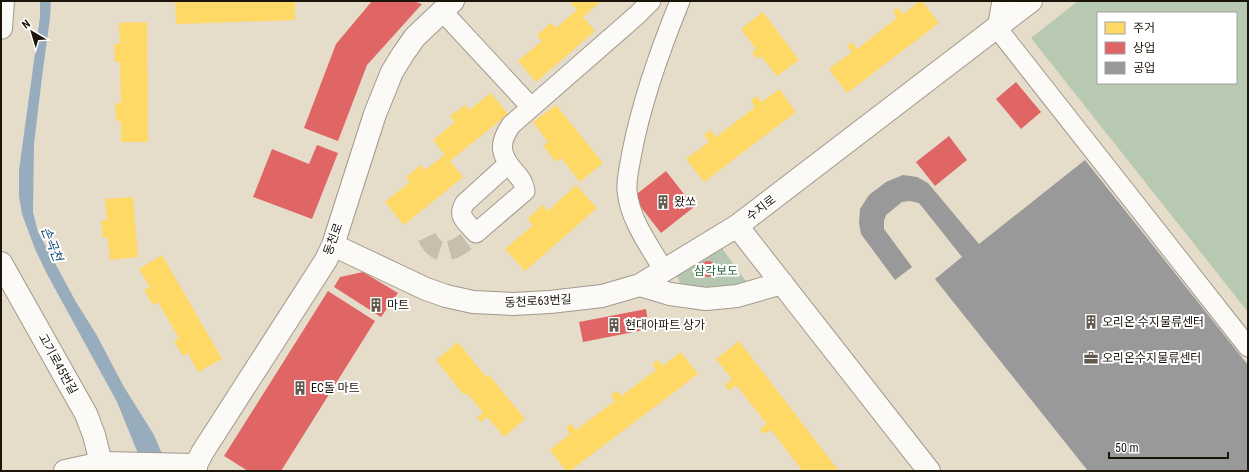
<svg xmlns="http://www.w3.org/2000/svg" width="1249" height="472" font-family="'Roboto Condensed','Noto Sans KR',sans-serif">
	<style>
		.green { fill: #b8c9b2; fill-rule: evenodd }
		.forest { fill: #b5c7b0 }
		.water { fill: #97acbc }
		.homes { fill: #ffd966 }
		.shops { fill: #e06666 }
		.industry { fill: #999 }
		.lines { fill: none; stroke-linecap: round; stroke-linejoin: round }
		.street-tunnel { stroke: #c7bead; stroke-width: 19; stroke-dasharray: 19 10; stroke-linecap: butt }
		.street-casing { stroke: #a1998c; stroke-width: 21 }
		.secondary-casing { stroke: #a1998c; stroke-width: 24 }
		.street { stroke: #fbfaf7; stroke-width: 19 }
		.secondary { stroke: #fbfaf7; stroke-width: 22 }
		.labels { text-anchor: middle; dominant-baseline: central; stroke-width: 4; stroke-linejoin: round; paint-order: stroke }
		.poi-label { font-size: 12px; fill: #1a1409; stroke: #fff; text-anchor: start }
		.street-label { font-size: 12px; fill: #1a1409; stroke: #fff }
		.park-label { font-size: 12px; fill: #266640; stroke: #fff }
		.water-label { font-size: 13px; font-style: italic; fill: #144d76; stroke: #fff }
	</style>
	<rect width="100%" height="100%" fill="#e5dcca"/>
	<path class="green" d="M1078,1H1248V312L1031,38ZM1098,13H1236V83H1098Z"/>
	<path class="forest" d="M721,247L748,284L727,290L682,286L675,273Z"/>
	<path class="water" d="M40,1H51L50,18L42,77L34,144L33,212L38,232L76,302L96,334L124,387L154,435L162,454L140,469L137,451L117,402L47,274L35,249L22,214L19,196V170L40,17Z"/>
	<path class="homes" d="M175,1H295V20L176,24Z
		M569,1H601L583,17L595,31L536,82L518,61L542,41L537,35L551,23L556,28L577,10Z
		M920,1H922L939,23L847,93L829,69L852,52L847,46L852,42L857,49L897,18L893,11L898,8L903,14Z
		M763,12L799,60L777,76L761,56L757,59L752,53L756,49L741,29Z
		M147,22L148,142H121V121H116L115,103H121L120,62H115L114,44H120L119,23Z
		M779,89L796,112L704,182L686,159L709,142L704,135L710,130L716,137L755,107L751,101L757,96L762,102Z
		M491,93L508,114L450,161L463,177L404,225L385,202L410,182L406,177L421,165L425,170L445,155L433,140L455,122L450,116L465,105L469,110Z
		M556,105L603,163L580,182L561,158L556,162L543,146L548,142L533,122Z
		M576,185L597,208L525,271L505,249L533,225L527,219L543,205L548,211Z
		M133,197L138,257L110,260L108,238H103L101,221L107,220L105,199Z
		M162,255L222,359L198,372L188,353L183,356L174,341L179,338L158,302L153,305L144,290L150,287L139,269Z
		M739,341L839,471H799L801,469L771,430L764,434L760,429L767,424L736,385L729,391L725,385L732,379L716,359Z
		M458,342L486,377L489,375L525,419L504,437L487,417L481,422L477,417L483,412L467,393L464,395L436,360Z
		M681,352L698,374L570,471H566L550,450L570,434L566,428L571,424L576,430L615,401L611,395L617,391L621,396L656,370L652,364L658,360L662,366Z"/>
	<path class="shops" d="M372,1H413L422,4L367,65L338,141L304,128L336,44Z
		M1016,82L1041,112L1021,129L996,99Z
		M949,136L967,160L935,186L916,162Z
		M317,145L338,153L312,219L253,197L272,149L309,164Z
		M666,171L694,207L661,233L633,197Z
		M700 269a8 8 0 1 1 16 0a8 8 0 1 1-16 0Z
		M363,272L398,293L381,317L334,287L340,277Z
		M328,291L375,321L281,471H248L224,456Z
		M646,309L649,329L583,342L579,322Z"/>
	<path class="industry" d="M1085,160L1248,365V471H1088L935,279L962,257L919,203L910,201L902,202L886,215L884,221V229L912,267L895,280L861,234L859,223L860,209L869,195L886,182L903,175L917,177L928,183L979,244Z"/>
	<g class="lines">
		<path class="street-tunnel" d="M427,237C437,258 451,253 467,241"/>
		<defs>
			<path id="street" d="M1002,1L997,28L1248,347
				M442,11L531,107
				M508,164L465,203C456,217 467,222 476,233L525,191C524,183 521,179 515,172C500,155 498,144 511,125L637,15L651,1
				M664,271C650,246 630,221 627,191C626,178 630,165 632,152C642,100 660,50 680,1"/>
			<path id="secondary" d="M1,28L3,1
				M737,226L929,471
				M333,245L426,289L446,296L473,302L513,304L550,302L602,296L640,285L737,226L1031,1
				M1,263L86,414L94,435L103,471
				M640,285L670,294L706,299L737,296L782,283
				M65,471L102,463L196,465
				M196,471V465L202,453L326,260L333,245L375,114L392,72L403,54L415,37L453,1"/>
		</defs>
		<use href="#street" class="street-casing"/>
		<use href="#secondary" class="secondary-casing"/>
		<use href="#street" class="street"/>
		<use href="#secondary" class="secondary"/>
	</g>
	<defs>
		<symbol id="building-bare" viewBox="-9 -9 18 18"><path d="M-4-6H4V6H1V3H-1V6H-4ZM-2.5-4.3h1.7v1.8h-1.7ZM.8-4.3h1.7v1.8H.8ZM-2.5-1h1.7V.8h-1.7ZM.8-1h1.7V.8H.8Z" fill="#615a4d" stroke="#fff" stroke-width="2.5" paint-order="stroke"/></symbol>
		<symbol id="office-bare" viewBox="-9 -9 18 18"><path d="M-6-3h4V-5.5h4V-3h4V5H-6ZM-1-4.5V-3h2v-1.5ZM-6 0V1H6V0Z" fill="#615a4d" stroke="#fff" stroke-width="2.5" paint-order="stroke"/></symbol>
	</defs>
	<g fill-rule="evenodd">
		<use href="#building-bare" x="653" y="192" width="20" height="20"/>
		<use href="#building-bare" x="366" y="295" width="20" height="20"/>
		<use href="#building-bare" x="1081" y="312" width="20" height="20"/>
		<use href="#building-bare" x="604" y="315" width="20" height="20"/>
		<use href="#office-bare" x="1081" y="348" width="20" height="20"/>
		<use href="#building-bare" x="290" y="378" width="20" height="20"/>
	</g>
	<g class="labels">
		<g class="poi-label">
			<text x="674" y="202">왔쏘</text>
			<text x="387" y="305">마트</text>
			<text x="1102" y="322">오리온 수지물류센터</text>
			<text x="625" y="325">현대아파트 상가</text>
			<text x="1102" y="358">오리온수지물류센터</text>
			<text x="311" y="388">EC돌 마트</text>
		</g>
		<g class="street-label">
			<text transform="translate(761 208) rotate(-37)">수지로</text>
			<text transform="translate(333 239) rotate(-70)">동천로</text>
			<text transform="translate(538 301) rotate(-3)">동천로63번길</text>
			<text transform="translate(58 364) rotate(61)">고기로45번길</text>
		</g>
		<g class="park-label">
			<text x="716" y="271">삼각보도</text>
		</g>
		<g class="water-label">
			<text transform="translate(52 244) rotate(68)">손곡천</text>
		</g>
	</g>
	<rect width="1249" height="472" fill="none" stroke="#1a1409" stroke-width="4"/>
	<rect x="1097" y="12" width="140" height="72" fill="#ffffff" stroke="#a3a19d"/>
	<rect x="1105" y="22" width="20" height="12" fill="#ffd966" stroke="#a3a19d"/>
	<text x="1133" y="32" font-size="12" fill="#1a1409">주거</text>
	<rect x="1105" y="42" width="20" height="12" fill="#e06666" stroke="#a3a19d"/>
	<text x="1133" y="52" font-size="12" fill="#1a1409">상업</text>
	<rect x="1105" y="62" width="20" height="12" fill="#999999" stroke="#a3a19d"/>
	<text x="1133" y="72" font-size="12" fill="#1a1409">공업</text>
	<g transform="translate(32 32) rotate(322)" stroke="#ffffff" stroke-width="3" paint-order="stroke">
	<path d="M0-3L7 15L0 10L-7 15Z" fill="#1a1409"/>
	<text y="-6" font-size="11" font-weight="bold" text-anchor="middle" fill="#1a1409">N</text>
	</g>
	<path d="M1109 452v6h119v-6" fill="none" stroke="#1a1409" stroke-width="2"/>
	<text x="1115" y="452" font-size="12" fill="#1a1409" stroke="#ffffff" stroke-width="3" paint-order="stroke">50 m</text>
</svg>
